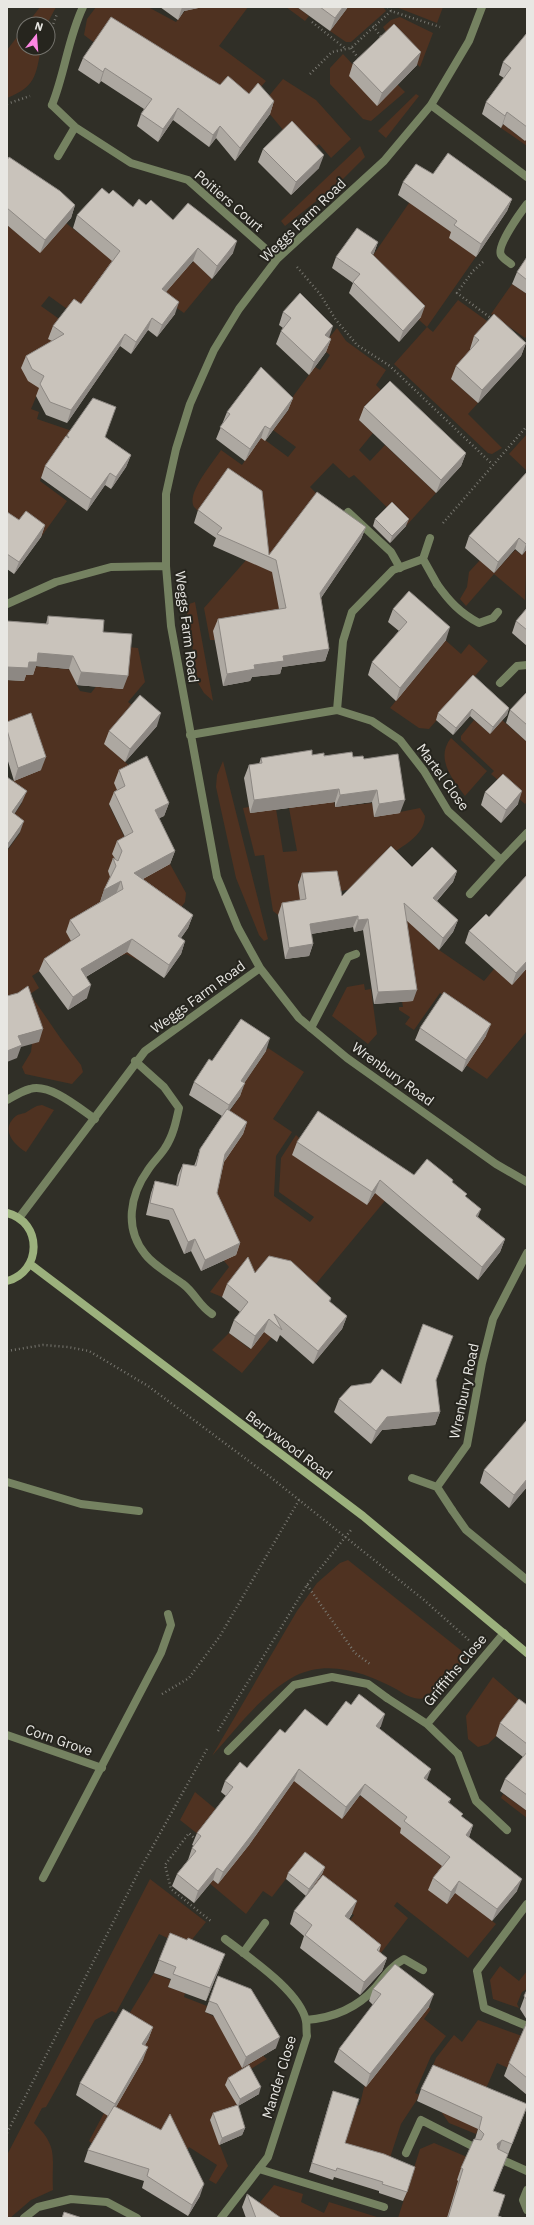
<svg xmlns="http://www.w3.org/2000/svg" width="534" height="2225" font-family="'IBM Plex Sans',sans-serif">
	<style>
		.green { fill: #4f3221 }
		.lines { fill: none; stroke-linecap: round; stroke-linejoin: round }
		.path { stroke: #787770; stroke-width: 2.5; stroke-dasharray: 1 3; stroke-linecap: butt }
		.lane { stroke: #758261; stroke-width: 8 }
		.street { stroke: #758261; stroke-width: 8 }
		.secondary { stroke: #9cb17d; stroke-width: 8 }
		.wall { fill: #ada8a1 }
		.shaded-wall { fill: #8d8883 }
		.building { fill: #c9c3bb; stroke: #8d8883 }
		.labels { text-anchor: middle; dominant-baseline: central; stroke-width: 4; stroke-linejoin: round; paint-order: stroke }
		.street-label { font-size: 14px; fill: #e8e7e3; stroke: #26251e }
	</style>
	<rect width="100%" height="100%" fill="#302f27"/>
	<path class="green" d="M40,7H56L47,24H27Z
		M96,7H148L176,22L188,7H248L219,46L266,81L244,106L96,44L84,35L87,19Z
		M286,7H297L309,16L305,21Z
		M348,7H383L386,11L351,42H346L330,31Z
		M396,7H443L437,23Z
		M400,17L433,33L420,67L389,37L383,27L391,20Z
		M24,28V48H41C36,76 35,87 7,98V50Z
		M343,54L356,68L397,84L405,92L371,121L363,119L330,84V68Z
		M283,79L316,100L351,139L331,158L319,144L305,156L268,112L248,121Z
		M416,94L419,96L386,138L378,131Z
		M503,124L521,138H527V146L501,128Z
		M360,146L365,157L339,183L285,226L281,221Z
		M409,203L415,205L482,248L427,327L433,332L458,300L494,326L475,353L451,379L478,403L468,414L502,448L492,454L488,453L394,364L427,327L419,320L420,317L354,283Z
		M66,223L92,244L103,249L189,266L194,261L212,279L184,313L148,288L74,314L49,296L41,306L62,321L61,348L41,385L31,409L39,412L37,419L78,433L56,456L41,478L40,481L67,501L41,537L22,523L7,527V225L40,252Z
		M512,284L527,294V336L525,338L491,314Z
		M337,328L346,341L386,370L376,385L385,394L359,420L373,433L359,450L370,461L385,445L436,493L406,526L354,475L349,478L333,463L310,487L325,502L290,581L322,599L318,615L279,607L281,620L215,631V640H210L204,608L247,559L194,507C186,493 213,463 221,450L242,465L261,437L288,457L296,447L273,430L289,409L286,406L311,372L315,367L320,370L330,355L321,348Z
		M527,434V471L509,454Z
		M527,549L525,600L494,574L466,606L460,599L467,587L469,572L480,560L494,573L515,550L522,555Z
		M195,602L213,701L204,693L198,683L186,607L189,604Z
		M443,638L461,654L469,644L488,661L429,729L419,728L390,708L421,670Z
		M127,647L138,648L145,682L128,702L136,708L105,744L134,770L119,795L109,805L124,836L131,843L170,864L186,893L185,902L142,962L126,954L121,956L75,948L32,976L39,988L30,994L61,1039L81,1065L83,1072L72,1084L25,1074L22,1067L31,1052L32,1043L7,1007V851L20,833L10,821L22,803L7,783L41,770L36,753L44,750L37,738L7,728V680L23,681L24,675L33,666L76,670L75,682L80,691L91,693Z
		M474,720L490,734L502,720L527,742V802L525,804L491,774L494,771L461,740V736Z
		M451,738L487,771L465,796C452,779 435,758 451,738Z
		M223,761L268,939L264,941L259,935L236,878L216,787L217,775Z
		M331,779L335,807L372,803L375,817L420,808L425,816C424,837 402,846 387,857L420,933L439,950L484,981L494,969L527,968V1031L487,1079L466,1065L445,996L440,993L414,1030L405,1024L410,1017L399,1010V1007H403L402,1001L358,888L335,892L308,880L298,881L302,911L278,915L273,911L264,855L255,856L243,808L249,807L250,813L276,809L283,852L297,851L289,808L324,803Z
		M364,984L365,990L371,989L377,1034L368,1044L332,1016L347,987Z
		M268,1048L304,1072L273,1119L292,1132L276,1156L274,1196L310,1222L314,1217L279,1192L281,1158L296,1135L367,1205L386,1177L398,1185L242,1373L212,1350L229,1333L250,1349L258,1277L246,1267L222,1297L210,1292L229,1267L173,1198L223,1160L243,1134L223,1121L240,1096L241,1087Z
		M42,1105L54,1110L26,1152C13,1144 0,1129 16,1116C18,1114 22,1114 25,1113C32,1109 34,1106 42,1105Z
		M348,1560L468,1656C457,1668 439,1695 425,1698C415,1701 404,1694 396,1689C366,1673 329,1659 295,1676C262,1694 237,1728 212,1756L297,1611L317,1583L340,1563Z
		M493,1677L527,1707L488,1744L478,1747L468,1739L466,1716Z
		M300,1759L359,1797L361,1796L437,1853L456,1892L496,1924L468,1958L397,1902L394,1906L408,1918L377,1958L342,1931L354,1915L292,1871L272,1897L263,1891L246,1914L189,1866L188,1860L218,1884L199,1835L180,1820L195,1792L219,1812Z
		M503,1794L527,1811V1818L501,1798Z
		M150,1879L206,1922L186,1947L159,1934L116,2013L112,2011L95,2020L46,2107L42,2108L34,2123C60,2148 51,2158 53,2190L31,2200L10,2218H7V2155Z
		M500,1966L519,1981L527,1971V1989L522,1992L517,2004L519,2008L493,1999L490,1980Z
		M154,1973L171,1980L168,1987L185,1993L184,1997L207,2006L205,2012L213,2016L267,2059L246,2072L238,2106L210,2120L228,2166L216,2184L209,2180L217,2165L189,2147L184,2155L146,2160L94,2145L89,2141L104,2113L126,2019Z
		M422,2001L431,2009L424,2019L446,2036L431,2056L415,2093L420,2095L401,2124L386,2170L342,2150L355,2108L360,2104L364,2087L380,2068Z
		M478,2020L522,2036L508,2068L497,2063L481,2100L489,2103L476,2134L449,2123L442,2113L453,2088L428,2078L436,2058L454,2035L462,2042Z
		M434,2143L467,2157L473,2187L452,2218H398L420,2149Z
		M274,2185L303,2194L301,2202L324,2213L329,2202L380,2218H247Z"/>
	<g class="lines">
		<path class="path" d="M388,7L391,11
			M312,22L346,49
			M373,26L382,38
			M48,39L57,14
			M351,48L360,61
			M310,74L332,52L351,48L391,11L440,27
			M7,104L30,96
			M483,262L473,271L457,293L492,319
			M297,267L320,294L336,320L357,345L390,366L492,464
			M527,343V345
			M443,523L527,426
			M7,1351L43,1345L68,1347L89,1351L148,1386L269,1476L424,1600L471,1642
			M307,1585L355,1653L370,1664
			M162,1694L189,1678L220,1636L299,1500
			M218,1731L307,1585L351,1530
			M196,1840L189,1833L165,1865L171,1889L212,1922
			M7,2133L138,1873L207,1749"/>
		<path class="lane" d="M52,105C65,73 68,38 83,7
			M511,264C508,261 503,259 501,255C496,246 521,212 527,204
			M348,512L391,552L400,568
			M437,584C449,601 460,613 479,623L493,618L498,612
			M500,683L517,666L527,665
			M311,1028L348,957L356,954
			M135,1061L164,1087L179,1108C176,1122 173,1136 165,1148C160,1156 153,1162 148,1170C130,1195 124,1228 145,1254C154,1266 171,1275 183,1284C195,1293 199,1306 212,1314
			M7,1100C14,1096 22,1091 30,1089C50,1083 79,1108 95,1119
			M7,1482L81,1504L139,1511
			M452,1510L466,1530L527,1580
			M228,1751L294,1685L332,1677L368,1684L387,1698
			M458,1754L476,1801L507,1830
			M43,1878L161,1653L171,1625L168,1614
			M306,2020C332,2018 357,2008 375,1988C384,1977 391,1966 404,1959L423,1970
			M527,2026L484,2008L477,1971L527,1904
			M406,2153L421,2120L474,2147
			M498,2158L527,2171
			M259,2169L384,2207
			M527,2190L523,2200L527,2210"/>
		<path class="street" d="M482,7L469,41L431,105L384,161L277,259L239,309L214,350L190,404L176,449L166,494V566L171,626L217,877L238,928L260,968L299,1018L347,1058L496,1164L527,1182
			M52,105L75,127L131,163L188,180L277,259
			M431,105L527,177
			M58,156L75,127
			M423,559L437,584
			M7,604L56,582L111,567L166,566
			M337,710L372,721L400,740L424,771L448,811L501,860L527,833
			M190,735L337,710L343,641L352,612L393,570L423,559L430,538
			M470,894L501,860
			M19,1218L145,1051L260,968
			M412,1478L437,1487L452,1510
			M437,1487L467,1445L482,1363L493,1319L527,1253
			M387,1698L427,1724L458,1754
			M427,1724L504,1633
			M7,1735L102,1768
			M243,1953L265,1923
			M24,2218L38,2207L71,2199L107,2202L137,2218
			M221,2218L268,2157L307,2036C306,2031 307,2026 306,2021C300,1991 248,1957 225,1939"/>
		<path class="secondary" d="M7,1213C43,1222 42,1272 7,1281
			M30,1264L363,1516L527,1653"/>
	</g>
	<path class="wall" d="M160,7H203L184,11L178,20Z
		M297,7H348L330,31Z
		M527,33V139L525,141L503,124L501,128L482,114L486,102L504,78L499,75L503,62Z
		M83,58L220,85L274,101L270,114L235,161L216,138L209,147L173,120L158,142L137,126L141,114L144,109L101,81L99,84L78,70Z
		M353,63L417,65L377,106L349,76Z
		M263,149L319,168L291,195L258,162Z
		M7,160L75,205L71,218L40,253L7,225Z
		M433,174L512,199L507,211L476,257L449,238L451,232L398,195L403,182Z
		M109,194L133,207L146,205L233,253L212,279L193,261L166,292L175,314L157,337L148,330L131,354L120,346L67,423L46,415L36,396L39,388L28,381L21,368L26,356L52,341L48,339L53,326L81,304L112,261L73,228L77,215Z
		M378,242L374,253L373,255L421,317L399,342L349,293L353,283L332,268L336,257Z
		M527,257V294L512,284L517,272Z
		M283,312L331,339L326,352L309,375L276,344L281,331L283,328L279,325Z
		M474,336L526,343L521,356L478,403L451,379L456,366L471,350L470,349Z
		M293,398L288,410L265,441L261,438L245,461L216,439L227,412Z
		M364,407L466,453L461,466L436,493L359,420Z
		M67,435L105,437L131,455L126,467L111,489L105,485L87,511L41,478L45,466Z
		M527,472V549L522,555L515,549L494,573L465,548L469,536Z
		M198,510L269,555L366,527L361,539L321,598L329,649L325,661L282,667L280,674L252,677L250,681L223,686L213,631L218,619L279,609L272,572L213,546L216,538L194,523Z
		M7,512L19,520L45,525L41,537L14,574L7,569Z
		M375,519L406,526L390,543L373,526Z
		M527,608V646L512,633L516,621Z
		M393,609L446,640L396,701L368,675L372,662L399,631L388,622Z
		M48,616L103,632L123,689L77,685L69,669L36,666L33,675H26L24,681L7,680V621L46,624Z
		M473,675L509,708L507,715L490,734L470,716L453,735L436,720L438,713Z
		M527,692V742L506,723L510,710Z
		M157,726L125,762L104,744L109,731Z
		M7,730L41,770L14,781L7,758Z
		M312,755L353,757L364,759L400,813L374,817L372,802L335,807V802L250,813L244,778L249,765L259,764L261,758Z
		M119,770L169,803L164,816L159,818L175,851L170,864L143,879L193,915L188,928L181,938L185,941L181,954L164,978L127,952L86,977L87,998L68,1010L39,971L44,959L71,941L66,932L70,920L100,902L104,890L110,877L108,871L113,858L116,860L112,854L117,841L125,837L109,804L114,792L117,790L114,783Z
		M485,792L518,804L501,823L481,805Z
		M412,867L457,871L453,882L437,901L458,920L453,932L439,950L406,920L413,1001L374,1004L363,930L354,932L353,927L311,934L313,944L309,956L285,959L278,915L282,903L300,900L298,885L302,873L342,896Z
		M527,875V968L512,985L465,943L469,931L489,917Z
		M420,1028L486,1036L462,1072L415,1040Z
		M266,1051L244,1083L240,1096L229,1111L247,1122L243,1134L224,1162L217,1193L240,1243L236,1255L201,1271L191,1251L184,1254L169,1220L146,1215L151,1193L155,1181L176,1186L178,1175L183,1164L194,1166L196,1161L200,1149L222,1116L189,1095L194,1082L212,1061Z
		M297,1142L414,1175L452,1183L466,1197L478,1217L505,1239L500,1252L478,1280L375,1193L367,1205L292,1155Z
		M255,1273L331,1298L330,1302L347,1316L342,1329L313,1364L280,1335L277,1342L264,1332L251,1349L229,1333L234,1320L240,1312L222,1297L227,1284Z
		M436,1381L440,1412L435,1425L382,1430L371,1444L334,1412L339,1399L401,1384Z
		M527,1420V1487L509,1508L480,1483L484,1470Z
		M527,1705V1811L500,1791L505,1779L523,1757L496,1736L500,1723Z
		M327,1726H381L379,1728L427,1780L451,1799L449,1803L462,1817L473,1825L469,1837L517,1891L492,1921L455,1893L447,1904L428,1890L433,1878L442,1866L400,1833L401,1828L360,1795L342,1819L294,1781L249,1845L218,1884L213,1880L194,1903L172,1886L177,1874L188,1860L192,1848L194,1846L192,1845L197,1833L226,1796L221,1792L225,1781L247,1768L285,1733Z
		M325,1867L322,1874L306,1896L286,1879L288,1873Z
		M294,1911L352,1914L349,1919L381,1945L379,1952L387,1958L382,1971L360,1995L300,1948L304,1936L290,1924Z
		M159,1960L220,1967L206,2001L168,1987L171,1979L154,1973Z
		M218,1976L276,2048L242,2068L213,2015L205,2012Z
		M373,1989L429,2007L366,2087L334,2062L339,2049L373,2005L369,2001Z
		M527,1990V2020L520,2009Z
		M527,2022V2095L504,2076L509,2063Z
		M153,2027L148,2040L145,2045L143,2060L116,2107L200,2196L188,2216L142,2188L144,2181L84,2162L88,2150L108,2116L76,2095L80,2083Z
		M228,2078L259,2094L238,2106L245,2128L242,2135L219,2145L210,2120L213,2113L237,2105L225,2085Z
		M421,2089L527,2107L493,2192L498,2216L504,2218H447L458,2181L457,2180L461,2168L475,2139L478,2129L417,2101Z
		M333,2091L345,2143L407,2192L403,2201L379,2193V2191L334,2177L333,2180L309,2172L330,2100Z
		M247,2194L281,2218H246L242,2207Z"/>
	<path class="shaded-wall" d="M182,7H203L184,11L178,20Z
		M343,7H348L330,31L335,18Z
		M421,52L417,65L377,106L382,93Z
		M105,68L101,81L99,84L103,72Z
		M274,101L270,114L235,161L240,148Z
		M178,108L173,120L158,142L163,129Z
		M507,112L503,124L501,128L505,116Z
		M220,126L216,138L209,147L213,135Z
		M324,155L319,168L291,195L296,182Z
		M512,199L507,211L476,257L481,244Z
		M75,205L71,218L40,253L45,240Z
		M237,241L233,253L212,279L217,266Z
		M378,242L374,253L366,264L371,253Z
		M198,248L193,261L158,301L162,289Z
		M179,302L175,314L157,337L162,325Z
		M425,306L421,317L399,342L403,331Z
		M152,318L148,330L131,354L136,342Z
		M333,326L329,338L325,335Z
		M125,334L120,346L67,423L71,410Z
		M331,339L326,352L309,375L314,362Z
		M526,343L521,356L478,403L482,390Z
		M293,398L288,410L265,441L270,429Z
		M265,426L261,438L245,461L250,449Z
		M466,453L461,466L436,493L441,480Z
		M131,455L126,467L111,489L116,477Z
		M110,473L105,485L87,511L91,499Z
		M409,519L406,526L390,543L392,536Z
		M45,525L41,537L14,574L19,562Z
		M366,527L361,539L316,605L320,593Z
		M519,538L515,549L494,573L498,562Z
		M527,542V549L522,555L526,544Z
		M450,627L446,640L396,701L400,688Z
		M329,649L325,661L282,667L280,674L252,677L250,681L223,686L227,674L283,656Z
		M38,653L73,656L69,669L36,666L33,675H26L24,681L7,680V667L29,662Z
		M81,672L128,676L123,689L77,685Z
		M509,708L507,715L490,734L493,727Z
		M472,709L470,716L453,735L456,728Z
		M161,713L157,726L125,762L130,749Z
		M46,757L41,770L14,781L18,768Z
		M339,789L335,802L250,813L254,800Z
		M377,790L372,802L335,807L340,795Z
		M27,791L22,802L8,824L12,812Z
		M522,791L518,804L501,823L506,810Z
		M405,800L400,813L374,817L379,804Z
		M169,803L164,816L150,823L155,810Z
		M24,821L20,832L7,850V845Z
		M175,851L170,864L130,886L134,873Z
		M457,871L453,882L429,909L433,898Z
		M121,881L116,894L100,902L104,890Z
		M193,915L188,928L173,949L178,936Z
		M358,916L353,927L305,935L310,924Z
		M368,919L363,930L354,932L358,920Z
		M458,920L453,932L439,950L443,938Z
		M132,939L127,952L77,982L81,969Z
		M185,941L181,954L164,978L169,965Z
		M313,944L309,956L285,959L289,948Z
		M527,961V968L512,985L516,973Z
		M91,985L87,998L68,1010L73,997Z
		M417,990L413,1001L374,1004L378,992Z
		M491,1024L486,1036L462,1072L466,1060Z
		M43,1029L39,1042L21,1047L17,1058L7,1062V1051L18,1036Z
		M270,1038L266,1051L237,1094L241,1081Z
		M245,1083L240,1096L224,1118L229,1105Z
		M247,1122L243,1134L221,1166L225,1154Z
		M380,1180L375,1193L367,1205L372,1192Z
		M481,1209L476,1222V1216Z
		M195,1239L191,1251L184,1254L188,1242Z
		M505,1239L500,1252L478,1280L482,1267Z
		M240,1243L236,1255L201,1271L205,1260Z
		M347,1316L342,1329L313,1364L318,1351Z
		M269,1319L264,1332L251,1349L255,1336Z
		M440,1412L435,1425L382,1430L371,1444L376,1431L387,1417Z
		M527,1479V1487L509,1508L514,1495Z
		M385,1714L381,1726L372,1738L376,1726Z
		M299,1769L294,1781L249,1845L218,1884L223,1872Z
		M431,1769L427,1780L424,1778Z
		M365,1784L360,1795L342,1819L346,1807Z
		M473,1825L469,1837L466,1835Z
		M325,1867L322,1874L306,1896L309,1889Z
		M217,1868L213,1880L194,1903L198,1891Z
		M522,1879L517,1891L492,1921L497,1909Z
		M459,1881L455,1893L447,1904L451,1892Z
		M357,1901L352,1914L340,1929L345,1916Z
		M225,1954L220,1967L206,2001L210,1988Z
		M387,1958L382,1971L360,1995L364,1982Z
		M434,1994L429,2007L366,2087L370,2074Z
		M153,2027L148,2040L138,2057L142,2044Z
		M280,2037L276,2048L242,2068L246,2057Z
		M148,2047L143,2060L110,2117L115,2104Z
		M261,2087L259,2094L238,2106L240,2099Z
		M245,2128L242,2135L219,2145L222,2138Z
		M502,2140L498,2153L497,2144Z
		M204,2184L200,2196L188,2216L192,2205Z"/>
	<path class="building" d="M320,7H343L335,18Z
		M111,17L220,85L228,76L249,94L258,83L274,101L240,148L220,126L213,135L178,108L163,129L141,114L152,99L105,68L103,72L83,58Z
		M394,24L421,52L382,93L353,63Z
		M527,33V127L507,112L505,116L486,102L511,68L503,62Z
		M292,121L324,155L296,182L263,149Z
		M448,153L512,199L481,244L454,225L457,221L403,182L416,164L433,174Z
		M9,157L60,191L75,205L45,240L7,208V160Z
		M102,188L109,194L113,190L133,207L139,199L146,205L151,200L173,220L188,203L237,241L217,266L198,248L162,289L179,302L162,325L152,318L136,342L125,334L71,410L50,402L40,384L44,376L32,369L26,356L64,334L53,326L74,299L81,304L120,251L77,215Z
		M357,228L378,242L371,253L425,306L403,331L353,282L360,274L336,257Z
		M527,257V280L517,272Z
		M300,293L333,326L325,335L331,339L314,362L281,331L291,318L283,312Z
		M494,314L526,343L482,390L456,366L479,340L474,336Z
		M261,367L293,398L270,429L265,426L250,449L220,427L230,414L227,412Z
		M390,381L466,453L441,480L364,407Z
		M93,398L116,407L105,437L131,455L116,477L110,473L91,499L45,466L66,436L69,438L67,435Z
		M228,468L262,491L269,555L317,492L366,527L320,593L329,649L283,656L284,661L254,665L255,669L227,674L218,619L286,608L276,560L217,534L222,528L198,510Z
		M527,472V542L526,544L519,538L498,562L469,536Z
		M392,502L409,519L392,536L375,519Z
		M26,511L45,525L19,562L7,554V512L19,520Z
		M409,591L450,627L400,688L372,662L407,622L393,609Z
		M527,608V630L516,621Z
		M48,616L104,620L103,632L132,634L128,676L81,672L73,656L38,653L37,662H29L28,668L7,667V621L48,624Z
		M473,675L509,708L493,727L472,709L456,728L438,713Z
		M527,692V725L510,710Z
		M140,695L161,713L130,749L109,731Z
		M31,713L46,757L18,768L7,730V722Z
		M312,750V755L324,753V756L352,752L353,757L363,756L364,759L398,754L405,800L379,804L377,790L340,795L339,789L254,800L249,765L262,763L261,758Z
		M147,756L169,803L155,810L175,851L134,873L193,915L178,936L185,941L169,965L132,939L81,969L91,985L73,997L44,959L80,935L70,920L123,889L121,881L104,890L116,866L113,858L118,861L122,851L117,841L133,832L114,792L125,786L119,770Z
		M503,774L522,791L506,810L485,792Z
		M7,777L27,791L12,812L24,821L7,845Z
		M391,846L412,867L432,847L457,871L433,898L458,920L443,938L404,903L417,990L378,992L368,919L358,920V916L310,924L313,944L289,948L282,903L306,899L302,873L337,871L342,896Z
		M527,875V961L516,973L469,931L486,914L489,917Z
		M28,986L43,1029L18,1036L22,1045L7,1051V996L18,993Z
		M444,992L491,1024L466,1060L420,1028Z
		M241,1019L270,1038L241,1081L245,1083L229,1105L194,1082L209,1059L212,1061Z
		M227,1109L247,1122L225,1154L217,1193L240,1243L205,1260L195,1239L188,1242L173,1209L150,1203L155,1181L178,1186L183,1164L196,1166L200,1149Z
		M318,1111L414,1175L427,1159L453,1180L452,1182L467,1194L465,1196L481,1209L476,1216L505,1239L482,1267L380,1180L372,1192L297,1142Z
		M269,1256L291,1261L331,1298L329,1301L347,1316L318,1351L274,1314L282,1330L269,1319L255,1336L234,1320L248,1302L227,1284L248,1257L255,1273Z
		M423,1324L453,1336L436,1380L440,1412L387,1417L376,1431L339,1399L351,1386L371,1383L382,1369L401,1384Z
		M527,1420V1479L514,1495L484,1470Z
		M359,1694L385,1714L376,1726L431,1769L424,1778L451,1799L448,1802L463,1814L461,1816L473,1825L466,1835L522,1879L497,1909L459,1881L451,1892L433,1878L450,1857L404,1821L407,1817L365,1784L346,1807L299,1769L253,1833L223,1872L217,1868L198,1891L177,1874L196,1851L192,1848L201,1836L197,1833L233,1787L225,1781L240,1762L247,1768L280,1729L285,1733L305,1709L327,1726L346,1701L351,1705Z
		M519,1699L527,1705V1744L500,1723Z
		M527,1752V1795L505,1779Z
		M305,1852L325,1867L309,1889L288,1873Z
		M323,1875L357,1901L345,1916L381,1945L377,1950L387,1958L364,1982L305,1935L312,1925L294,1911Z
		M170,1933L187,1940L188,1938L225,1954L210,1988L173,1974L176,1967L159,1960Z
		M395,1964L434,1994L370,2074L339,2049L381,1994L373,1989Z
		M218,1976L251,1989L280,2037L246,2057L217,2004L209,2001Z
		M527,1990V2000L524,1996Z
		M123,2009L153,2027L142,2044L148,2047L115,2104L80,2083Z
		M527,2022V2078L509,2063Z
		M249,2065L261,2087L240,2099L228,2078Z
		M433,2065L527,2104V2106L512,2144L502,2140L497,2144L498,2149L508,2154L493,2191L505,2195L498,2216L504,2218H448L463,2169L461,2168L474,2139L481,2140L484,2134L479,2129L482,2117L421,2089Z
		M333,2091L359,2099L345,2143L384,2154L415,2167L407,2192L382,2184L383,2182L337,2168L336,2171L312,2163Z
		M238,2105L245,2128L222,2138L213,2113Z
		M114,2106L161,2130L170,2114L204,2184L192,2205L147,2176L149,2169L88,2150Z
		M247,2194L281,2218H256Z
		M64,2212L82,2218H62Z"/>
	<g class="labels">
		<g class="street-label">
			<text transform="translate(229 201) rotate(41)">Poitiers Court</text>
			<text transform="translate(303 220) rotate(-44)">Weggs Farm Road</text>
			<text transform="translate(187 627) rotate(83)">Weggs Farm Road</text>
			<text transform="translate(443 777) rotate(54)">Martel Close</text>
			<text transform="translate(198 997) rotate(-36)">Weggs Farm Road</text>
			<text transform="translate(393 1074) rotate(36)">Wrenbury Road</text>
			<text transform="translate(464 1391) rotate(-78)">Wrenbury Road</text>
			<text transform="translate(289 1445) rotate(37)">Berrywood Road</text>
			<text transform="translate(455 1670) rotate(-50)">Griffiths Close</text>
			<text transform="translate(59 1740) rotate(19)">Corn Grove</text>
			<text transform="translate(279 2077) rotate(-73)">Mander Close</text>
		</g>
	</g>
	<rect width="534" height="2225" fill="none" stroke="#e8e7e3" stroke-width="16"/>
	<g transform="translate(36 36) rotate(17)"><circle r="19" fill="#26251e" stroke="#74736d"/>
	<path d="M0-3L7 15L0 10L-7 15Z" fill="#fc86e3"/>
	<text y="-6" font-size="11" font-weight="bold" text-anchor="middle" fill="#e8e7e3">N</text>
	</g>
</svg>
